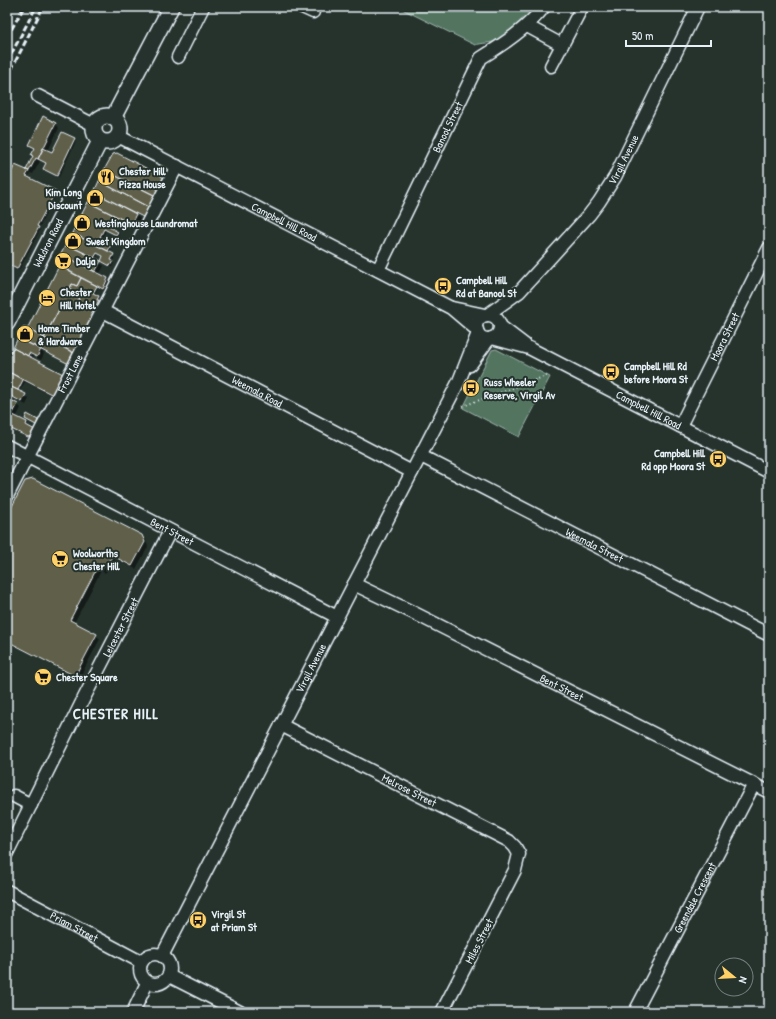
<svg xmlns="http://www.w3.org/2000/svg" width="776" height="1019" font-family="'Patrick Hand',sans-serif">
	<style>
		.green { fill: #537560; stroke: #9eb3ac }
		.shadow { fill: #0007; fill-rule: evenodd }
		.building { fill: #605e4a; stroke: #e8f1f8 }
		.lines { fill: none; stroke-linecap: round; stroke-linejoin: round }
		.minor-casing { stroke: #e8f1f8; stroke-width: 15 }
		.major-casing { stroke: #e8f1f8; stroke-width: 18 }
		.path { stroke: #e8f1f8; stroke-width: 2; stroke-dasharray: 1 3; stroke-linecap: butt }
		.minor { stroke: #26332d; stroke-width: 12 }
		.major { stroke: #26332d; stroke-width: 15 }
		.rail { stroke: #e8f1f8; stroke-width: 3; stroke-dasharray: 6 3; stroke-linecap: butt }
		.labels { text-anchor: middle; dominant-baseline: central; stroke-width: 4; stroke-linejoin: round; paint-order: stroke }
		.street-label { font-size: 11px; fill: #e8f1f8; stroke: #26332d }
		.poi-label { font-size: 11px; font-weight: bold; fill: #e8f1f8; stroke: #26332d; text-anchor: start }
		.district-label { font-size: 15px; font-weight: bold; letter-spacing: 1px; fill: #e8f1f8; stroke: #26332d }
	</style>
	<rect width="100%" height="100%" fill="#26332d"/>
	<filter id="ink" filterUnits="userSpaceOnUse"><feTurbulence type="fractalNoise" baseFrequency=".025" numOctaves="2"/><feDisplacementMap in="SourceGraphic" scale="8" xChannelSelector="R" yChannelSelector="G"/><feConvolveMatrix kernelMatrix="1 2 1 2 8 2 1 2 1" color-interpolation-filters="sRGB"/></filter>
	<g filter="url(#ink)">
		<path class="green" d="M398,7H537C525,19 512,34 496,41C492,43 481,43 475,45Z
			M496,349L550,377L519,437L463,408L492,350Z"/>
		<path class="shadow" d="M44,118L56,124L59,128L48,151L53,154L63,133L76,141L59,177L46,171L44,169L47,163L40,161L33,174L30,173L28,178L56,194L39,228L40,230L19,270L7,264V182L15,166L30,173L27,169L34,156L35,149L30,144Z
			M105,172L163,178L165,180L134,213L140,218L135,227L125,222L122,228L110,222L108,227L117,232L119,234L118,236L106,230L102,238L113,245L109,253L115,257L112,262L114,263L112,267L103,262L102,261L104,257L98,254L96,260L104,266L99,275L107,279L111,283L107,292L98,288L95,294L100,298L98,302L100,303L91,319L39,348L44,354L41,360L33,356L32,359L63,375L57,398L25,382L19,392L29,399L26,405L11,397L9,400L17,404L21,408L16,418L27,423L28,425L27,427L36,432L30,439L7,427V361L27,330L60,267L57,264ZM95,287H98L92,297H90Z
			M7,518L141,536L146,540L148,547L136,569L117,560L105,573L101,571L74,623L96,635L100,639L79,679L7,642Z"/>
		<path class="building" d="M43,116L56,123L38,159L36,158L29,171L26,170L33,156L31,155L35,148L29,145Z
			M62,132L75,138L57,176L43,169L46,163L38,159L43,148L52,152Z
			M117,153L163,177L164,180L156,196L104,170L113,154Z
			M15,165L29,171L26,176L56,191L37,226L39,227L17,269L7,264V180Z
			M104,170L156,196L150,208L99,181Z
			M99,181L150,208L145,218L94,192Z
			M94,192L136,214L131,224L88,202Z
			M88,202L124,220L120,227L108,221L106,225L118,232L116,235L104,229L100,237L112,243L108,251L72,233Z
			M72,233L114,254L111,260L113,261L110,266L101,261L103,256L97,253L94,258L66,244Z
			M66,244L101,261L95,272L61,254Z
			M61,254L108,278L103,289L56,264Z
			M59,266L81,278L77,286L72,284L69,290L74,292L73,295L79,299L73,310L62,304L44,338L27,329Z
			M81,278L97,286L93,293L99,296L97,300H99L90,317L92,319L74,353L44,338L62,304L73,310L79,299L73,295L74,292L69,290L72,284L77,286Z
			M24,327L74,353L69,364L18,338Z
			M18,338L41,349L37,357L29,353L28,356L13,348Z
			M13,348L63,374L53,395L7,371V359Z
			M7,371L23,380L18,390L7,385Z
			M7,385L26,394L22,402L7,394Z
			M7,398L18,404L13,413L7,411Z
			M7,412L27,422L26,425L35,430L31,436L28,437L7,427Z
			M27,414L38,420L36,425L25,419Z
			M33,479L142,535L145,542L132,566L113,556L101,570L97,568L70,620L97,634L75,676L7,641V516L25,481Z"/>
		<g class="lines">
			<defs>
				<g id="minor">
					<path d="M302,7L313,12"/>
					<path d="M527,26L562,45"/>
					<path d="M178,57L203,7"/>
					<path d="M551,66L582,7"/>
					<path d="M38,96L94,125"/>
					<path id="s1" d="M118,136L451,308L477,330"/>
					<path id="s2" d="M378,270L481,58C505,43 526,29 544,7"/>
					<path d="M452,308L485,315"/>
					<path id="s3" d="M103,311L412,472"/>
					<path id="s4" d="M487,315L519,292L589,215L599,202L615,177L698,7"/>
					<circle cx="488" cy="327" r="12"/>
					<path d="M500,326L525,345"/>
					<path id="s5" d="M492,338L529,348L769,472"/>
					<path d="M470,365L489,339"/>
					<path id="s6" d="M680,426L769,248"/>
					<path id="s7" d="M7,446L337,617"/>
					<path id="s8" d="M421,456L769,635"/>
					<path id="s9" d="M7,496L177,166"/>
					<path id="s10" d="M354,584L414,613L769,792"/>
					<path id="s11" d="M281,725L509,841L515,847L519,854L515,870L442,1012"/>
					<path d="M14,796L31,805"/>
					<path id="s12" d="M7,853L84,698L170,531"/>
					<path id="s13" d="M7,891L141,962"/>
					<circle cx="155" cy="969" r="15"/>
					<path id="s14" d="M162,956L459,381L478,333"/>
					<path d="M169,976L240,1012"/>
					<path d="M133,1012L147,983"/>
					<path id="s15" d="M635,1012L754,784"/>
				</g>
				<g id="major">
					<circle cx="107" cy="129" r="13"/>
					<path d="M113,118L171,7"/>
					<path id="s16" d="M7,323L100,141"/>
				</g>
			</defs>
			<use href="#minor" class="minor-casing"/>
			<use href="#major" class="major-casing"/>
			<path class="path" d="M463,406L549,375"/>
			<use href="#minor" class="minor"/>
			<use href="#major" class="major"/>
			<path class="rail" d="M7,37L24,7
				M7,62L36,7
				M7,78L43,7"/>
		</g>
	</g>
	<defs>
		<symbol id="restaurant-disc" viewBox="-11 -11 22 22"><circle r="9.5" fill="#ffd166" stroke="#26332d"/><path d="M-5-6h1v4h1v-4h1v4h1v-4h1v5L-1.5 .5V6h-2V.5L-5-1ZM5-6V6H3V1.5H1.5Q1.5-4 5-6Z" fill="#111"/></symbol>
		<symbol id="shop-disc" viewBox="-11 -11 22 22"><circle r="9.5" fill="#ffd166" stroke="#26332d"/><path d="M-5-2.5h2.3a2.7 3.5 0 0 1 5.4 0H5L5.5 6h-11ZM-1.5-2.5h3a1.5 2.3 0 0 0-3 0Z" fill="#111"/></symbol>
		<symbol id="supermarket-disc" viewBox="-11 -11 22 22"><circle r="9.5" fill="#ffd166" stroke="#26332d"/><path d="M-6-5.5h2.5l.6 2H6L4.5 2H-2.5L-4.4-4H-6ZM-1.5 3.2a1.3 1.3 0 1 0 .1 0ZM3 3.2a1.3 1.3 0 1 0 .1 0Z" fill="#111"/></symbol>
		<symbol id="bus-disc" viewBox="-11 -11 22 22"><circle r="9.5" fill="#ffd166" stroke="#26332d"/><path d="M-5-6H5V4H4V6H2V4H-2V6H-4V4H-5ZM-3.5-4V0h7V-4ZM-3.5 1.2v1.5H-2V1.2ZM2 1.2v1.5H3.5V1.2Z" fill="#111"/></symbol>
		<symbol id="hotel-disc" viewBox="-11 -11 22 22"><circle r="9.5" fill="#ffd166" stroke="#26332d"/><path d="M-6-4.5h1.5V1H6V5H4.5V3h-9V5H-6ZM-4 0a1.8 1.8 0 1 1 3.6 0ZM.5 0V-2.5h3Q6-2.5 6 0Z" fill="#111"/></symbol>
	</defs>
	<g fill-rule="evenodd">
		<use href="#restaurant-disc" x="96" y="167" width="20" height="20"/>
		<use href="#shop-disc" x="85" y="188" width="20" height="20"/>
		<use href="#shop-disc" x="72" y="213" width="20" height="20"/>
		<use href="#shop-disc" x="63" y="231" width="20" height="20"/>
		<use href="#supermarket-disc" x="53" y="251" width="20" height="20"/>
		<use href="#bus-disc" x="433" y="276" width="20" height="20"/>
		<use href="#hotel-disc" x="37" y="288" width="20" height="20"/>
		<use href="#shop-disc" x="15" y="324" width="20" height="20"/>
		<use href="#bus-disc" x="601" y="362" width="20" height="20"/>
		<use href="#bus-disc" x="461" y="378" width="20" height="20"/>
		<use href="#bus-disc" x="708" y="449" width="20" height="20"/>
		<use href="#supermarket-disc" x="50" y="549" width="20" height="20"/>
		<use href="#supermarket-disc" x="33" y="667" width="20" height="20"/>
		<use href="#bus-disc" x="188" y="910" width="20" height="20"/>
	</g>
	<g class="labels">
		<g class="street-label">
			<text stroke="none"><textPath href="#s2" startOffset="159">Banool Street</textPath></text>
			<text stroke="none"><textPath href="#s4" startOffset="209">Virgil Avenue</textPath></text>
			<text stroke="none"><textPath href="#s1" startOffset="187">Campbell Hill Road</textPath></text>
			<text stroke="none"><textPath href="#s16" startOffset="90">Waldron Road</textPath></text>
			<text stroke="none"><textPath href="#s6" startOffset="100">Moora Street</textPath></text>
			<text stroke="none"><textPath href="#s9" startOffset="138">Frost Lane</textPath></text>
			<text stroke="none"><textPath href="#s3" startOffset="174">Weemala Road</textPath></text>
			<text stroke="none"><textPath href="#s5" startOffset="173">Campbell Hill Road</textPath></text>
			<text stroke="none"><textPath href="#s7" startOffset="186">Bent Street</textPath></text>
			<text stroke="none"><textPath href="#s8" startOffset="195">Weemala Street</textPath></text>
			<text stroke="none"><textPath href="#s12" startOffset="253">Leicester Street</textPath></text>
			<text stroke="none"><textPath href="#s14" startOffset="324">Virgil Avenue</textPath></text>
			<text stroke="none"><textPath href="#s10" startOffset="232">Bent Street</textPath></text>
			<text stroke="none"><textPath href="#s11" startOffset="144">Melrose Street</textPath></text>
			<text stroke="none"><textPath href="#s15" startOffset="129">Greendale Crescent</textPath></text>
			<text stroke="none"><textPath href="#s13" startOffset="76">Priam Street</textPath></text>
			<text transform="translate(479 941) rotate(-63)">Miles Street</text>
		</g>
		<g class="poi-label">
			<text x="119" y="171">Chester Hill<tspan x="119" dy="13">Pizza House</tspan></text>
			<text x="82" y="192" text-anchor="end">Kim Long<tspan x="82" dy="13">Discount</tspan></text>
			<text x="95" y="223">Westinghouse Laundromat</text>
			<text x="86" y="241">Sweet Kingdom</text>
			<text x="76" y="261">Dalja</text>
			<text x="456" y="280">Campbell Hill<tspan x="456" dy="13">Rd at Banool St</tspan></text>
			<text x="60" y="292">Chester<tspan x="60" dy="13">Hill Hotel</tspan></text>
			<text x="38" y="328">Home Timber<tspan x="38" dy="13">&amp; Hardware</tspan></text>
			<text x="624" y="366">Campbell Hill Rd<tspan x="624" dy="13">before Moora St</tspan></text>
			<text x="484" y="382">Russ Wheeler<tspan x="484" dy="13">Reserve, Virgil Av</tspan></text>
			<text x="705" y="453" text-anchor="end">Campbell Hill<tspan x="705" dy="13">Rd opp Moora St</tspan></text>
			<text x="73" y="553">Woolworths<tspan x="73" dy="13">Chester Hill</tspan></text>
			<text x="56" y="677">Chester Square</text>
			<text x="211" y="914">Virgil St<tspan x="211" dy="13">at Priam St</tspan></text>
		</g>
		<g class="district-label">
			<text x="116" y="713">CHESTER HILL</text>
		</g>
	</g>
	<rect width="776" height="1019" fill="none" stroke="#26332d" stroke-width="24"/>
	<rect x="12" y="12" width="752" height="995" fill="none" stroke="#e8f1f8" stroke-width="1.5" filter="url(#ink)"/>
	<g transform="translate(734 977) rotate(108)"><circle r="19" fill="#26332d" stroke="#747f7e"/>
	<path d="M0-3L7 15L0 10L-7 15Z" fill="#ffd166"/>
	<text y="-6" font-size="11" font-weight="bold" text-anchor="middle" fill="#e8f1f8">N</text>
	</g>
	<path d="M626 40v6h85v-6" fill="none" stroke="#e8f1f8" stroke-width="2"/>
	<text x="632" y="40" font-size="12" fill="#e8f1f8" stroke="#26332d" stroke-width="3" paint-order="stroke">50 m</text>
</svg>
